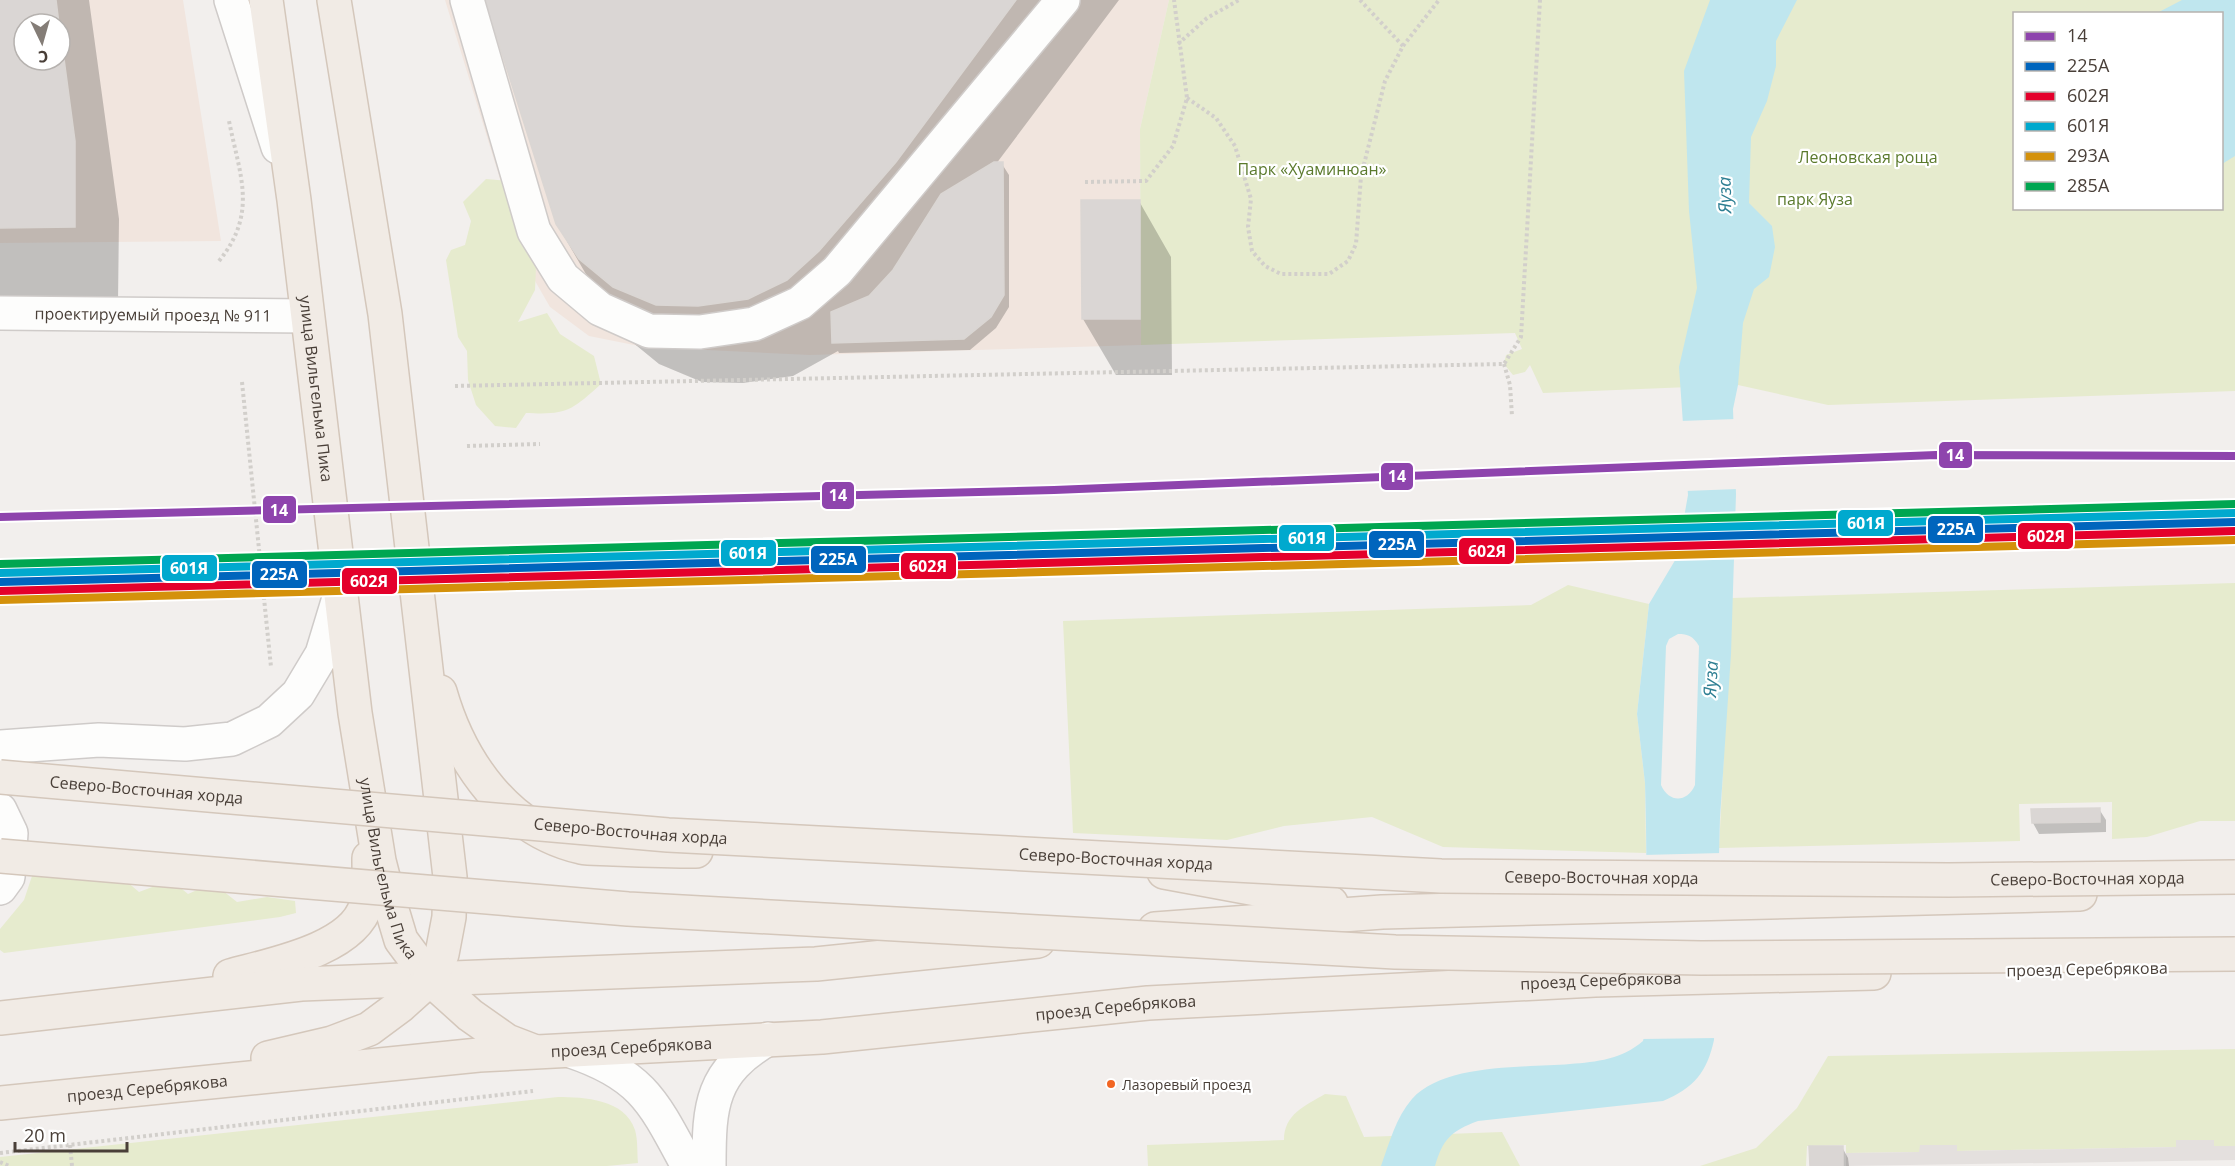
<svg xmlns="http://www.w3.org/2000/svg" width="2235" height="1166" font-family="'Open Sans',sans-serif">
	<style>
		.commercial { fill: #f1e5de; fill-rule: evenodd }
		.green { fill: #e6ebce; fill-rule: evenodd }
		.parking { fill: #e4e0de }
		.water { fill: #bfe6ee; fill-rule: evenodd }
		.pier { fill: #f2efed }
		.shadow { fill: #0003; fill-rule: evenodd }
		.building { fill: #dad6d4; stroke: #dad6d3; stroke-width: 1.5 }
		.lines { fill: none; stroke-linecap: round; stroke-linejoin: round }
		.minor-casing { stroke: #cfcbc9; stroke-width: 36 }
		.major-casing { stroke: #d4c7bb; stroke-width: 36 }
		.path { stroke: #d2cfcb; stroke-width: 4; stroke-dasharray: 3 3; stroke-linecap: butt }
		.minor { stroke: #fdfdfc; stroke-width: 33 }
		.major { stroke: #f1ebe5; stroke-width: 33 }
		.major-bridge-casing { stroke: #d4c7bb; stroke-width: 36; stroke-linecap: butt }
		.major-bridge { stroke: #f1ebe5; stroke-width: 33 }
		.rail-1-casing { stroke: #fff; stroke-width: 12 }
		.rail-2-casing { stroke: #fff; stroke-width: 12 }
		.rail-3-casing { stroke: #fff; stroke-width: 12 }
		.rail-4-casing { stroke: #fff; stroke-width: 12 }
		.rail-5-casing { stroke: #fff; stroke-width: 12 }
		.rail-6-casing { stroke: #fff; stroke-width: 12 }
		.rail-1 { stroke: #8e44ad; stroke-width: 8 }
		.rail-2 { stroke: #0065bd; stroke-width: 8 }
		.rail-3 { stroke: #e4002b; stroke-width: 8 }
		.rail-4 { stroke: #00a9ce; stroke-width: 8 }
		.rail-5 { stroke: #d4910b; stroke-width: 8 }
		.rail-6 { stroke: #00a651; stroke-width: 8 }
		.bus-dot { fill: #f26522; stroke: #fff; stroke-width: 2 }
		.labels { text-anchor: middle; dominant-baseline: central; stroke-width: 4.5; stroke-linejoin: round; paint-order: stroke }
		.bus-label { font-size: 14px; fill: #493f38; stroke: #fff; text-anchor: start }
		.park-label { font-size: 16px; fill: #5b7a2d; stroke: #fff }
		.street-label { font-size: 16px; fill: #493f38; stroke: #fff }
		.water-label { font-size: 18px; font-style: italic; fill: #2d7e92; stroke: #fff }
		.line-badge { stroke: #fff; stroke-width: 2 }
		.badge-label { font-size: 16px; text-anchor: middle; font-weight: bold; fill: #fff }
	</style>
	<rect width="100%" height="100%" fill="#f2efed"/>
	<path class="commercial" d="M0,0H183L221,241L0,243ZM24,24H60V60H24Z
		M445,0H1169L1140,129L1141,345L810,355L644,347L589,336L550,307L527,267Z"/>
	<path class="green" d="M1169,0H2235V391L1828,405L1738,385L1543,393L1530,365L1525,372L1513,375L1504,364L1506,355L1522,349L1515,333L1141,345L1140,129ZM2014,14H2222V208H2014Z
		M486,179L509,181L536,267L535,290L518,322L547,313L560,334L594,356L601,384C571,411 567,415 526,413L516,428L495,426L476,405L468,380L467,351L458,337L446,260L451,250L465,245L471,221L463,202Z
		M2235,583V821H2200L2147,837L2112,839V802L2019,804L2020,841L1719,848L1732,598Z
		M1568,585L1649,604L1637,714L1645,783L1646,853L1443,847L1372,817L1284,826L1227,840L1073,833L1063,621L1531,605Z
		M36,864L119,875L139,892L171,880L188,894L213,883L237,902L267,897L295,901L296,913L280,917L4,953L0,950V929L24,900Z
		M2235,1049V1146H2214L2213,1140H2177V1147L1957,1151V1145L1920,1146V1152L1846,1153V1145L1807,1146L1806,1166H1700L1756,1148L1797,1108L1828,1056Z
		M1325,1094L1346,1096L1364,1137L1502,1132L1520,1166H1148L1147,1145L1284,1140C1284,1114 1305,1106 1325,1094Z
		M558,1097C584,1097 625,1099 635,1130C638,1140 637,1153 638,1163L607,1166H0V1157Z"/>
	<path class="parking" d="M2176,1140H2214V1146H2235V1160L1846,1166V1153L1919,1152L1920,1145H1957V1151L2176,1147Z"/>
	<path class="water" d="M1710,0H1797L1776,41V66L1767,101L1751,137L1749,203L1772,226L1775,247L1769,277L1754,289L1743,323L1738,385L1733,409L1736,494L1731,654L1720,818L1714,1040C1707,1072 1694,1088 1663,1101L1478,1121C1451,1131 1443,1139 1435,1166H1381C1389,1144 1396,1117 1412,1099C1444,1063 1525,1068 1570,1064C1597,1062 1622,1059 1643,1041L1648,1018L1646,825L1645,783L1637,714L1649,604L1677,557L1688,495L1679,367L1697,288L1689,211L1684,71ZM1678,634C1688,634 1693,636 1699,646L1695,785C1687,803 1669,803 1661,785L1666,646L1669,639Z
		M2182,0H2235V156L2222,164V14L2157,13Z"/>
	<path class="pier" d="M1736,419L1738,489L1685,491L1680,421Z
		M1737,518L1736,557L1672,559L1682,520Z
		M1722,853L1717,1038L1641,1039L1645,1017L1643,855Z"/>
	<path class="shadow" d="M0,0H89L119,219L118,303L0,306ZM24,24H60V60H24Z
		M487,0H1119L996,164H1002L1009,175V307L996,328L970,350L839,353L838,351L793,376L743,383L702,382L659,364L626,337L602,302L557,224Z
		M1083,201H1139L1171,257L1172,375H1116L1083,319Z
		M2099,809L2106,820V832L2039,834L2033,823Z
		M1842,1147L1848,1158L1849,1166H1811Z"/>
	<path class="building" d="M0,0H56L59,24H24V60H60V29L75,141V227L0,228Z
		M485,0H1016L896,162L819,251L787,280L748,299L698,306L656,305L613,287L579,259L556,224Z
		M994,162H1003L1004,295L991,317L964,339L832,343L831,312L869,296L893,270L941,194Z
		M1081,200H1140V319H1082Z
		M2100,808V822L2032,823L2031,809Z
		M1809,1146H1843V1166H1810Z"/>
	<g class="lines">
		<defs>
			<g id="minor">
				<path d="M231,0L278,147"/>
				<path d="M467,0L534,231L563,278L600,309L649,331L700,332L754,324L800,303L837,271L1063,0"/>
				<path id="s1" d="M0,313L307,316"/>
				<path d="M0,747L99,740L185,744L232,739L269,721L298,694L322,654L339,598"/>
				<path d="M0,810L11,833L8,877L0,888"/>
				<path d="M571,1051C643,1075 654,1103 688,1166"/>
				<path d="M709,1166C709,1105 711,1072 768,1039"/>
			</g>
			<g id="major">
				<path id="s2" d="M266,0L294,200L355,713L379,861L389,900L401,940L430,979L470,1015L507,1041L533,1051"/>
				<path d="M440,692C460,762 507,830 581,847C591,849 603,848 614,849C641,850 669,851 696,851"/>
				<path d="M1164,872L1331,903"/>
				<path d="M1155,929L1382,912L2080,894"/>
				<path d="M230,976C269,965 353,950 366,905C370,891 369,873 369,858"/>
				<path d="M0,1018L301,984L816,964L1038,941"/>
				<path d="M268,1058L332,1043L369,1029L400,1006L430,979L442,954L449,917L450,877L385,314L334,0"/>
				<path id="s3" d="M0,1103L479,1055L822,1037L1148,1003L1595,980L1874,973"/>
			</g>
		</defs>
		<use href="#minor" class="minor-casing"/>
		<use href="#major" class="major-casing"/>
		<path class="path" d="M1360,0L1403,46
			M1178,44L1207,18L1239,0
			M1187,98L1216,118L1235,146L1251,199L1248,227L1252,251L1265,266L1281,274H1329L1348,261L1356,244L1361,176L1385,81L1403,46L1439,0
			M1085,182L1146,181L1173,146L1187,98L1174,0
			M219,261C258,213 240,176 229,121
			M1504,364L1510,385L1512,416
			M242,382L271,667
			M455,386L1504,364L1521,337L1540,0
			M467,446L540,444
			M70,1145L72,1166
			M0,1153L533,1091
			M0,1162L9,1166"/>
		<use href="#minor" class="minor"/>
		<use href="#major" class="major"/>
		<defs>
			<g id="major-bridge">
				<path id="s4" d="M0,777L668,835L1441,876L1949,880L2235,877"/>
				<path d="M0,856L628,909L1395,952L1701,958L2235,954"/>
			</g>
		</defs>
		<use href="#major-bridge" class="major-bridge-casing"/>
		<use href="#major-bridge" class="major-bridge"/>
		<defs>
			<path id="rail-1" d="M0,517L1054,490L1936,455L2235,456"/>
			<path id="rail-2" d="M0,582L2235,522"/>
			<path id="rail-3" d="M0,591L2235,531"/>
			<path id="rail-4" d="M0,573L2235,513"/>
			<path id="rail-5" d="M0,600L2235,540"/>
			<path id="rail-6" d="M0,564L2235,504"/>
		</defs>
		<use href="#rail-1" class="rail-1-casing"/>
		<use href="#rail-2" class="rail-2-casing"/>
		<use href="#rail-3" class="rail-3-casing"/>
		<use href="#rail-4" class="rail-4-casing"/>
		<use href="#rail-5" class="rail-5-casing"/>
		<use href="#rail-6" class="rail-6-casing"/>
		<use href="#rail-1" class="rail-1"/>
		<use href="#rail-2" class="rail-2"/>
		<use href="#rail-3" class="rail-3"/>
		<use href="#rail-4" class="rail-4"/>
		<use href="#rail-5" class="rail-5"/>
		<use href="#rail-6" class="rail-6"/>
	</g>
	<circle class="bus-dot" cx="1111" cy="1084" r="5"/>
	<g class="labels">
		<g class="bus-label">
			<text x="1122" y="1084">Лазоревый проезд</text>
		</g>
		<g class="park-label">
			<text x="1868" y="157">Леоновская роща</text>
			<text x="1312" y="169">Парк «Хуаминюан»</text>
			<text x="1815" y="199">парк Яуза</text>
		</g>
		<g class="street-label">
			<text stroke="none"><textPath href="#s1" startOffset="153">проектируемый проезд № 911</textPath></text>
			<text stroke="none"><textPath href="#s2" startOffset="392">улица Вильгельма Пика</textPath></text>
			<text stroke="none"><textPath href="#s4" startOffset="147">Северо-Восточная хорда</textPath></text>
			<text stroke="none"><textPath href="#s4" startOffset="633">Северо-Восточная хорда</textPath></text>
			<text stroke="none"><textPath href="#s4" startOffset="1119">Северо-Восточная хорда</textPath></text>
			<text stroke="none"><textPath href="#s2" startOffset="878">улица Вильгельма Пика</textPath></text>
			<text stroke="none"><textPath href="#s4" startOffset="1605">Северо-Восточная хорда</textPath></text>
			<text stroke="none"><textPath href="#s4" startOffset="2091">Северо-Восточная хорда</textPath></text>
			<text transform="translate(2087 969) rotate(-1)">проезд Серебрякова</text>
			<text stroke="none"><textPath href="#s3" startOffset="1606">проезд Серебрякова</textPath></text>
			<text stroke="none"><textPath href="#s3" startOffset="1120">проезд Серебрякова</textPath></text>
			<text stroke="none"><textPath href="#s3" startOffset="634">проезд Серебрякова</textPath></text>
			<text stroke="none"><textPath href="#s3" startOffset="148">проезд Серебрякова</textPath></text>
		</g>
		<g class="water-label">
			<text transform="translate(1724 195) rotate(-91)">Яуза</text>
			<text transform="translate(1710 679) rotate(-87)">Яуза</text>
		</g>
	</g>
	<g class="line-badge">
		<rect x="1938" y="441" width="35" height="28" rx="6" fill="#8e44ad"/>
		<rect x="1380" y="462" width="34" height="29" rx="6" fill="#8e44ad"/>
		<rect x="821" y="481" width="34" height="29" rx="6" fill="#8e44ad"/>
		<rect x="262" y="495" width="35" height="29" rx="6" fill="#8e44ad"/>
		<rect x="1837" y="509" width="57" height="28" rx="6" fill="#00a9ce"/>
		<rect x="1927" y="515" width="57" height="29" rx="6" fill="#0065bd"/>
		<rect x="2017" y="522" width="57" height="28" rx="6" fill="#e4002b"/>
		<rect x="1278" y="524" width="57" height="28" rx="6" fill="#00a9ce"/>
		<rect x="1368" y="530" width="57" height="29" rx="6" fill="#0065bd"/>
		<rect x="1458" y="537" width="57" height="28" rx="6" fill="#e4002b"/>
		<rect x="720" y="539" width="57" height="28" rx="6" fill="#00a9ce"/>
		<rect x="810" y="545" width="57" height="29" rx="6" fill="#0065bd"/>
		<rect x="900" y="552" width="57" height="28" rx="6" fill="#e4002b"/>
		<rect x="161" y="554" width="57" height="28" rx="6" fill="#00a9ce"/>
		<rect x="251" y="560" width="57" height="29" rx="6" fill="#0065bd"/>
		<rect x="341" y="567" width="57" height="28" rx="6" fill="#e4002b"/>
	</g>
	<g class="badge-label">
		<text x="1955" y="461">14</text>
		<text x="1397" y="482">14</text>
		<text x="838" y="501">14</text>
		<text x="279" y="516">14</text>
		<text x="1866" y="529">601Я</text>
		<text x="1956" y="535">225А</text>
		<text x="2046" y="542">602Я</text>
		<text x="1307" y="544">601Я</text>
		<text x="1397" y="550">225А</text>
		<text x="1487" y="557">602Я</text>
		<text x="748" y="559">601Я</text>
		<text x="838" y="565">225А</text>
		<text x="928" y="572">602Я</text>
		<text x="189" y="574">601Я</text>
		<text x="279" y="580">225А</text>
		<text x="369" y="587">602Я</text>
	</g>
	<rect x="2013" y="12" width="210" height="198" fill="#ffffff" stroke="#b6b2af" stroke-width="1.5"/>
	<rect x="2025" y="32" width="30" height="9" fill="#8e44ad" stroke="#b6b2af" stroke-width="1.5"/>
	<text x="2067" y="42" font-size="18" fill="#493f38">14</text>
	<rect x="2025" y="62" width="30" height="9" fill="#0065bd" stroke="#b6b2af" stroke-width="1.5"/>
	<text x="2067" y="72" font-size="18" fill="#493f38">225А</text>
	<rect x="2025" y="92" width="30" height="9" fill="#e4002b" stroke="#b6b2af" stroke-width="1.5"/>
	<text x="2067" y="102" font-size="18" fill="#493f38">602Я</text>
	<rect x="2025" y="122" width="30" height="9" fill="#00a9ce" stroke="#b6b2af" stroke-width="1.5"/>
	<text x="2067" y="132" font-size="18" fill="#493f38">601Я</text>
	<rect x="2025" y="152" width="30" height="9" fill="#d4910b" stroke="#b6b2af" stroke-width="1.5"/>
	<text x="2067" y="162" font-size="18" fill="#493f38">293А</text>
	<rect x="2025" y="182" width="30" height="9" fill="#00a651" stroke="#b6b2af" stroke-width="1.5"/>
	<text x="2067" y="192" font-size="18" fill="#493f38">285А</text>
	<g transform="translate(42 42) rotate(175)"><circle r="28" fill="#ffffff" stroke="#b6b2af" stroke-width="1.5"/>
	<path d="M0-4.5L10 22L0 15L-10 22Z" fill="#847d77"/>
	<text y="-9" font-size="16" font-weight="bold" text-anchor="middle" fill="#493f38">С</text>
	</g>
	<path d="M15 1142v9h112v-9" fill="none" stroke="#493f38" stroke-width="3"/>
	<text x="24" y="1142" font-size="18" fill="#493f38" stroke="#ffffff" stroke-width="4.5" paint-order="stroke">20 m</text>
</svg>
